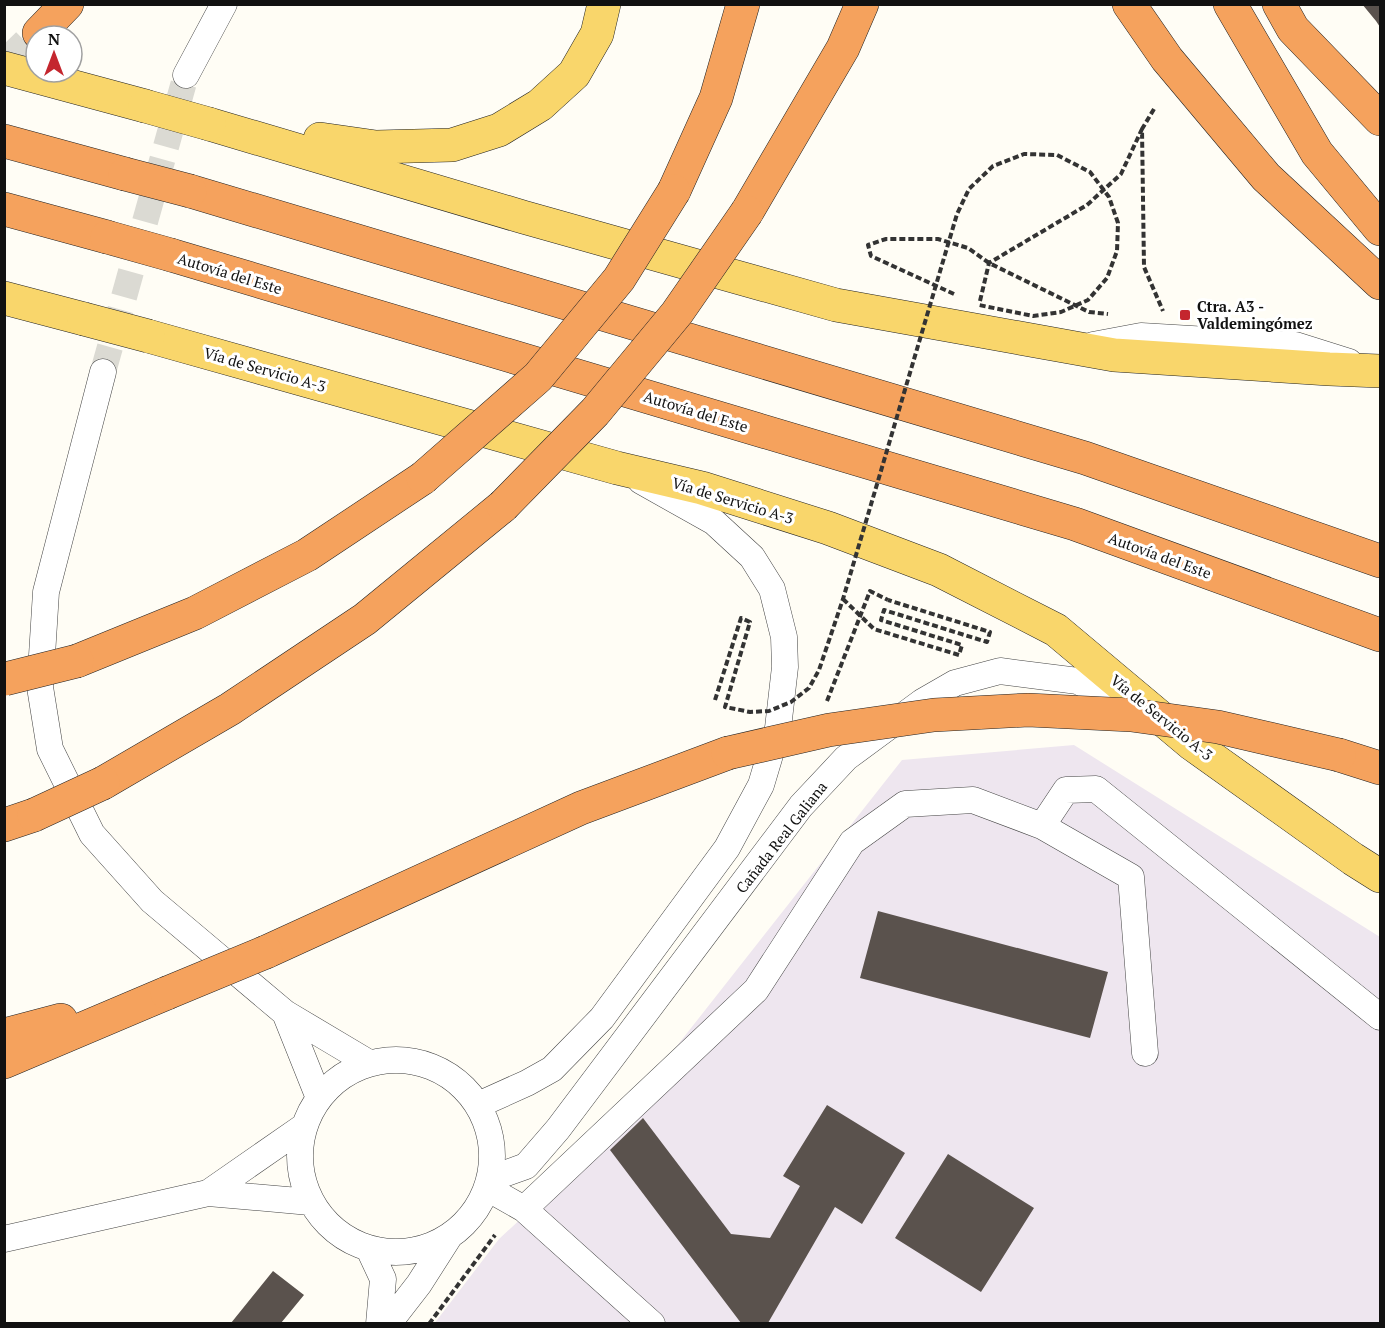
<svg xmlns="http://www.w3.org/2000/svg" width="1385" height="1328" font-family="'PT Serif',serif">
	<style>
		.industrial { fill: #eee6ef }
		.building { fill: #5a524d }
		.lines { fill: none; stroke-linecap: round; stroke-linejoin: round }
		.minor-tunnel { stroke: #dbdad3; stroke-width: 26; stroke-dasharray: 26 13; stroke-linecap: butt }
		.highway-tunnel { stroke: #dbdad3; stroke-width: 33; stroke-dasharray: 33 16; stroke-linecap: butt }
		.minor-casing { stroke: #444; stroke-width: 27 }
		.major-casing { stroke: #222; stroke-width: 34 }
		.highway-casing { stroke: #222; stroke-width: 34 }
		.path { stroke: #333; stroke-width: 4; stroke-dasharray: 6 3; stroke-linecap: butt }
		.minor { stroke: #fff; stroke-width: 26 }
		.major { stroke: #f9d66b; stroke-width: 33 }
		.highway { stroke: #f5a25d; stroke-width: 33 }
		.major-bridge-casing { stroke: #222; stroke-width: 34; stroke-linecap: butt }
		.highway-bridge-casing { stroke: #222; stroke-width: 34; stroke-linecap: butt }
		.path-bridge { stroke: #333; stroke-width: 4; stroke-dasharray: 6 3; stroke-linecap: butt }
		.major-bridge { stroke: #f9d66b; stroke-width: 33 }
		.highway-bridge { stroke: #f5a25d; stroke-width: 33 }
		.poi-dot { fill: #c4262e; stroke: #fff; stroke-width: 2 }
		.labels { text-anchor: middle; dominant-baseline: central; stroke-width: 6; stroke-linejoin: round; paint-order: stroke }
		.street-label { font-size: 15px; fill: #111; stroke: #fff }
		.poi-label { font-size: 15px; font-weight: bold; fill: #111; stroke: #fff; text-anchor: start }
	</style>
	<rect width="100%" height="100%" fill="#fffdf5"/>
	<path class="industrial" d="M1074,745L1380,937V1323L434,1324L499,1239L595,1150L902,760Z"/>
	<path class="building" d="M1362,4H1380V27L1376,21Z
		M878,911L1108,972L1090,1038L860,978Z
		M827,1105L905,1153L862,1224L835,1207L768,1323H741L610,1150L643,1118L731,1234L770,1238L800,1186L783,1176Z
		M948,1154L1034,1208L981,1292L895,1238Z
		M273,1271L304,1295L281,1323H231Z"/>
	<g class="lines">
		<path class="minor-tunnel" d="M103,372L186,75"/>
		<path class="highway-tunnel" d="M4,67L39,33"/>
		<defs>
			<path id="minor" d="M186,75L224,4
				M1093,345L1141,336L1295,345L1349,362
				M103,372L46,592L40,687L50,749L92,834L152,901L285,1013L369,1063
				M1042,826L1066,790L1096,789L1380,1017
				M285,1013L319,1098
				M300 1156a96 96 0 1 1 192 0a96 96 0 1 1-192 0Z
				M478,1105L527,1083L552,1069L602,1018L727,848L761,785L778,728L785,667L784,637L772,589L752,557L714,522L641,481
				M490,1179L526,1166L558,1129L801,806L846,758L922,702L955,683L1000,671L1078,681L1136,713
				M487,1188L524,1209L652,1324
				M208,1193L303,1127
				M524,1209L756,990L852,842L905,804L973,800L1042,826L1131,877L1145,1053
				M4,1239L208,1193L310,1202
				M369,1249L383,1279L379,1324
				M388,1324L419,1284L449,1237"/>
			<path id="major" d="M4,68L145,106
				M209,124L523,217L836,305L1114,355L1329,369L1380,371
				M320,139L376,147L452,145L499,130L540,105L574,74L597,34L604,4
				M4,298L84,319
				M148,336L617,468L702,488L828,528L939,570L1056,630L1192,744L1353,859L1380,876"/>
			<path id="highway" d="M1129,4L1167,59L1266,177L1380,283
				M1230,4L1317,153L1380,229
				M1279,4L1293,29L1380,119
				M39,33L67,4
				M4,141L125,174
				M190,191L1085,458L1380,561
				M674,191L716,98L743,4
				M4,209L107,237
				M747,212L843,48L862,4
				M171,255L1075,524L1380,635
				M77,661L195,613L307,555L423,478
				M1339,755L1380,768
				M103,783L230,709L365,619L503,506
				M4,825L34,815
				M266,952L581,808L728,753
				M4,1035L61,1020
				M4,1062L167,993"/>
		</defs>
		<use href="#minor" class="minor-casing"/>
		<use href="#major" class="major-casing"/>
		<use href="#highway" class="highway-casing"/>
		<path class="path" d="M1154,109L1142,129L1144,267L1163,311
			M954,294L871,256L868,245L886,239H938L968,248L989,263L1089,312L1108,314
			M980,301L989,263L1087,205L1121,174L1142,129
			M827,701L870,591L888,600
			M429,1324L495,1235"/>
		<use href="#minor" class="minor"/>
		<use href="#major" class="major"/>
		<use href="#highway" class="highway"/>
		<defs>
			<path id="major-bridge" d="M145,106L209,124
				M84,319L148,336"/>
			<path id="highway-bridge" d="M125,174L190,191
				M107,237L171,255
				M423,478L538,377L619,279L674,191
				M503,506L595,412L677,313L747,212
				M5,679L77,661
				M728,753L829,730L934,715L1028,710L1131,715L1218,727L1339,755
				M34,815L103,783
				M167,993L266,952"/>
		</defs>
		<use href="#major-bridge" class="major-bridge-casing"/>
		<use href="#highway-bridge" class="highway-bridge-casing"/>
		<path class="path-bridge" d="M843,599L874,629L959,655L962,645L881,620L884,610L987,642L990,632L888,600
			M715,700L741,618L750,622L725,707L750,712L769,711L791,702L809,688L819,670L843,599L957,214L969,189L993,166L1024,154L1057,155L1090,172L1109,197L1118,223L1117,251L1107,278L1088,300L1061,312L1033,316L979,305"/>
		<use href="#major-bridge" class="major-bridge"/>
		<use href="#highway-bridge" class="highway-bridge"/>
	</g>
	<rect class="poi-dot" x="1179" y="309" width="12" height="12" rx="3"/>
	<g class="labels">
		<g class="street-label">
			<text transform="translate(230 273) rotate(17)">Autovía del Este</text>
			<text transform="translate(265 369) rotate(16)">Vía de Servicio A-3</text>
			<text transform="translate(696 411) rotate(17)">Autovía del Este</text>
			<text transform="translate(733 500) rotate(17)">Vía de Servicio A-3</text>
			<text transform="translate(1160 555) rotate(20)">Autovía del Este</text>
			<text transform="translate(1162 717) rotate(39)">Vía de Servicio A-3</text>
			<text transform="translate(781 837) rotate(-52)">Cañada Real Galiana</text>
		</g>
		<g class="poi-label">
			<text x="1197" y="306">Ctra. A3 -<tspan x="1197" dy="17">Valdemingómez</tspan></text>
		</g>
	</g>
	<rect width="1385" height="1328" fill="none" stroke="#111111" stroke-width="12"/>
	<g transform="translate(54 54)"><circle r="28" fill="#ffffff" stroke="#a0a0a0" stroke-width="1.5"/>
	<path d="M0-4.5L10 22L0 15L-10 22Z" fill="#c4262e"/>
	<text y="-9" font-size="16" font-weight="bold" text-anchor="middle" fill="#111111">N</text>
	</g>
</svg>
